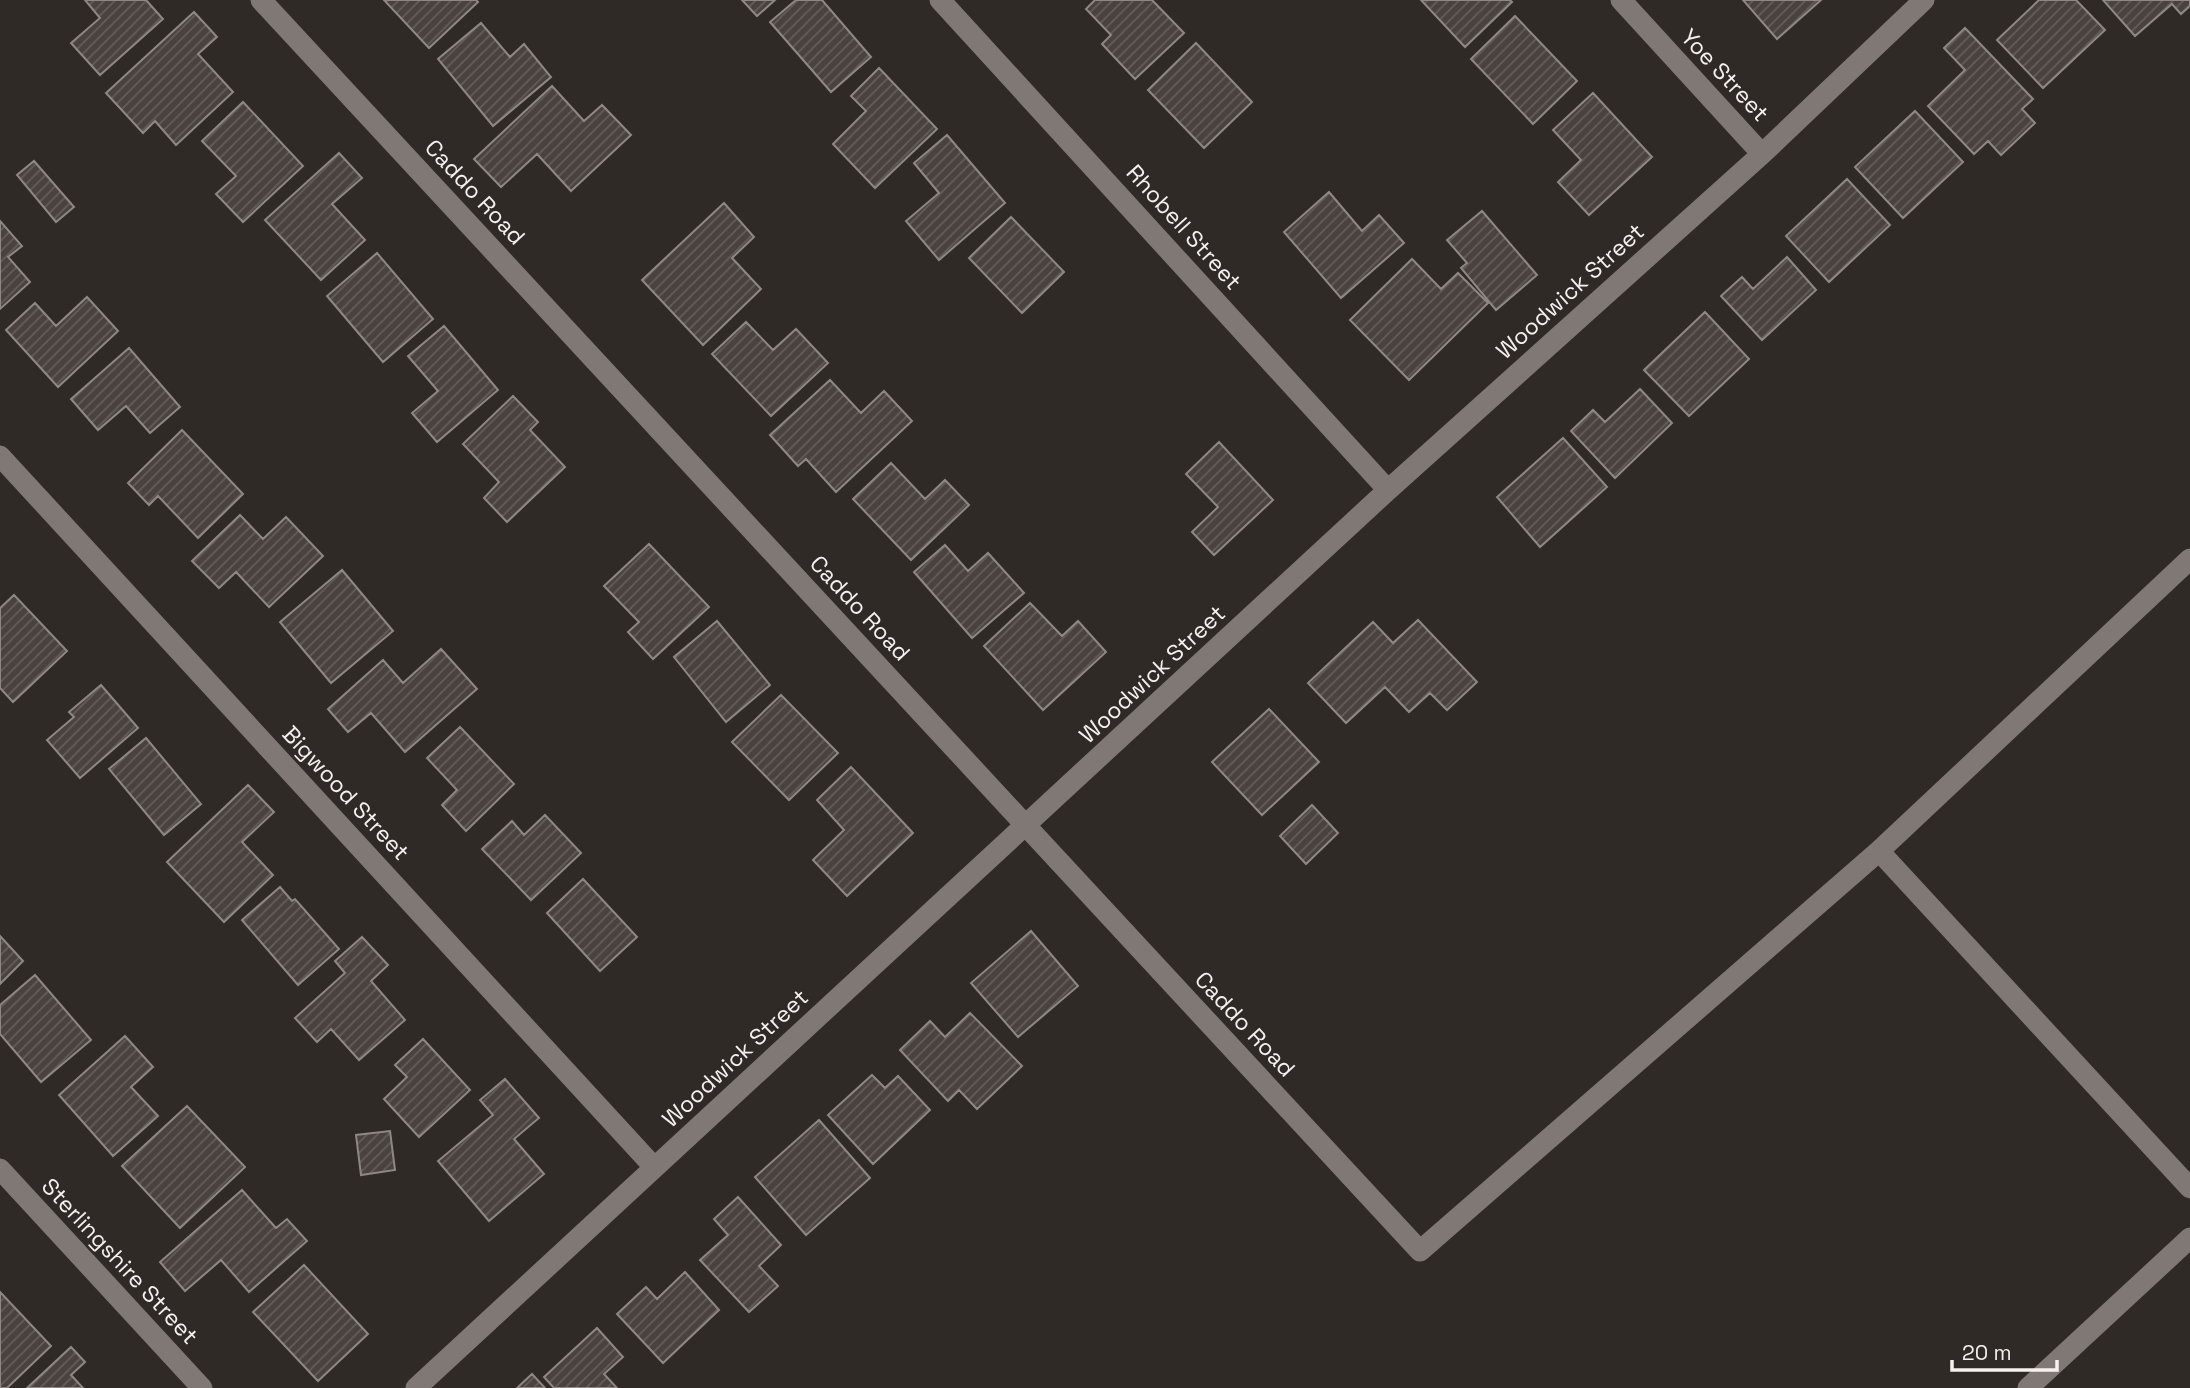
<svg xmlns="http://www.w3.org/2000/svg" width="2190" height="1388" font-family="'Space Grotesk',sans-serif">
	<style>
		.building { fill: url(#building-hatch); stroke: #8e8783; stroke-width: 2 }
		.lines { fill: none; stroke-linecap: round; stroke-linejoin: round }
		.street { stroke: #7f7875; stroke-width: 21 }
		.labels { text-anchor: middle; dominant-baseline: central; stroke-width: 5; stroke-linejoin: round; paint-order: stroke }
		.street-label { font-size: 23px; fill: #f5f1ef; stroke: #302a27 }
	</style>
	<defs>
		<pattern id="building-hatch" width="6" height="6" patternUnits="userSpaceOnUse" patternTransform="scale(1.75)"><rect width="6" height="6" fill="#49423f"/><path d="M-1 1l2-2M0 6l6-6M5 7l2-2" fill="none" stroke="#645e5b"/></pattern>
	</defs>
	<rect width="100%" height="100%" fill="#302a27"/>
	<path class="building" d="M85,0H146L163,19L100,75L71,43L100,18Z
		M384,0H476L478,2L429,48Z
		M742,0H775L757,16Z
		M796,0H822L871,57L831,92L770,22Z
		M1095,0H1152L1184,33L1135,79L1102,44L1111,35L1086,9Z
		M1421,0H1510L1512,2L1465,47Z
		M1743,0H1821L1777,39Z
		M2039,0H2076L2105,30L2043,88L1997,40Z
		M2103,0H2190V6L2181,14L2172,4L2135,36Z
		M194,12L217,37L198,54L233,92L176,145L155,121L143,133L106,93Z
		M1515,16L1577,81L1533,124L1471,59Z
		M481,23L510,57L524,44L551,77L493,126L438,59Z
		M1965,28L2033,99L2022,109L2035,123L2001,155L1988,141L1974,154L1928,106L1965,70L1944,48Z
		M1196,43L1252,102L1204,148L1148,90Z
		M879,68L937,129L875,188L833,144L866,111L851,96Z
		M552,86L584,121L602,105L631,135L571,191L537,154L501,187L474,159Z
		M1593,93L1652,157L1589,215L1558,182L1581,160L1553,130Z
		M243,102L303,166L243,222L216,194L236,176L202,141Z
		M1915,111L1963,162L1903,218L1855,167Z
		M947,135L1005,203L939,260L906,221L939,193L914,163Z
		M339,153L362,178L332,204L365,240L321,280L265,220Z
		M34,161L74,207L56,222L17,175Z
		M1847,179L1890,225L1829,282L1786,236Z
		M1329,192L1362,231L1379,215L1404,243L1341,298L1284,232Z
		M724,203L754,237L732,258L761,289L703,345L642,280Z
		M1482,211L1537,275L1496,310L1461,268L1467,263L1447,240Z
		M1011,217L1064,272L1022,313L969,258Z
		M0,221L22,246L8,257L30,282L0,309Z
		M377,253L433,319L383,362L327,296Z
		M1787,257L1816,290L1762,340L1721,296L1742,277L1753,289Z
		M1412,259L1441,289L1458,273L1488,303L1409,380L1350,320Z
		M87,297L118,331L58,387L6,330L35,303L56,326Z
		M1705,312L1749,359L1689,416L1644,370Z
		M746,322L773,350L796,329L828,363L771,416L712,354Z
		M444,326L498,390L437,442L412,413L438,391L408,356Z
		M129,348L180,407L150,433L126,406L98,430L71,399Z
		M830,380L861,413L884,391L912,421L836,492L806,459L798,466L770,435Z
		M1640,389L1672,423L1615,478L1571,431L1593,410L1605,422Z
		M513,396L538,422L530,430L565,467L507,522L484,498L499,482L463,444Z
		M182,430L243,494L198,538L158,496L149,505L128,483Z
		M1563,438L1607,487L1540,547L1497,497Z
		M1219,442L1273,500L1214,555L1192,532L1218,507L1186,474Z
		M891,463L925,499L945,480L969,505L911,560L853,499Z
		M240,515L263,539L286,517L323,556L269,607L236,572L219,588L192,561Z
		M649,544L709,607L653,659L628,632L639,622L604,586Z
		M945,545L968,571L988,553L1024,593L972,638L914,572Z
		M342,570L393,631L331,683L280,622Z
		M14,595L67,651L13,702L0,688V608Z
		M1030,603L1062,636L1078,621L1106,652L1043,710L984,646Z
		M1418,620L1477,682L1447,710L1430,693L1409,712L1385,687L1346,723L1308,683L1373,622L1393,643Z
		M717,621L770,685L726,722L674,657Z
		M441,649L477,689L405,752L371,713L348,732L328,709L383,660L403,683Z
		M101,685L138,728L80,778L47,740L74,717L69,712Z
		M781,695L838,753L789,800L732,742Z
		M1269,709L1319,762L1262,815L1212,762Z
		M460,727L514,784L466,831L442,805L457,790L427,758Z
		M146,738L201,804L164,835L109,769Z
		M851,767L913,833L847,896L813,860L844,830L817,800Z
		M248,785L274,812L242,842L273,875L224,922L167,862Z
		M1312,805L1338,833L1306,864L1280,836Z
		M545,815L581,853L531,900L482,849L512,821L524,835Z
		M583,879L637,937L600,971L547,913Z
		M280,887L292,901L295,899L339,949L298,985L242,920Z
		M1031,931L1078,986L1018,1037L971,983Z
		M0,936L23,961L0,984Z
		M362,937L388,965L371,981L405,1020L359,1060L331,1029L317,1042L295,1018L345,973L335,961Z
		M35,975L91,1040L41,1082L0,1034V1005Z
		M970,1013L1022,1066L977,1109L959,1090L948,1101L900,1050L930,1021L945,1037Z
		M125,1036L153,1067L131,1087L158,1116L113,1156L59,1095Z
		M423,1039L470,1090L419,1137L384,1099L407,1077L395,1065Z
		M872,1075L885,1088L898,1076L930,1110L873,1164L828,1115Z
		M505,1079L539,1118L514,1139L544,1174L489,1221L438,1161L493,1115L480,1100Z
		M187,1106L245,1167L180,1228L122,1166Z
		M819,1120L870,1178L806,1235L755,1177Z
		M390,1131L395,1170L361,1175L356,1135Z
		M242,1190L276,1228L287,1219L307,1241L249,1292L221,1260L185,1291L160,1262Z
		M738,1197L781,1245L759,1266L778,1286L749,1312L700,1260L728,1235L714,1219Z
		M304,1265L368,1334L318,1381L253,1312Z
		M685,1272L719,1310L663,1363L617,1314L646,1287L657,1299Z
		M0,1292L51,1346L7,1388H0Z
		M597,1328L623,1357L604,1374L617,1388H554L544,1377Z
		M71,1347L85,1362L71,1375L83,1388H27Z
		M532,1374L545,1388H517Z"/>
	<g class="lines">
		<path class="street" d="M261,0L1420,1251L1879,851L2190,559
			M940,0L1388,490
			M1621,0L1762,154
			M0,456L654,1167
			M1879,851L2190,1188
			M0,1169L202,1388
			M416,1388L1388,490L1762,154L1924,0
			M2028,1388L2190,1238"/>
	</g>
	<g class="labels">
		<g class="street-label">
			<text transform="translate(1725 75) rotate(47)">Yoe Street</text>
			<text transform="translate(475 192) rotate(47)">Caddo Road</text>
			<text transform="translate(1184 227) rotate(48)">Rhobell Street</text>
			<text transform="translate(1570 291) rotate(-42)">Woodwick Street</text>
			<text transform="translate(860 608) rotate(47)">Caddo Road</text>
			<text transform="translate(1152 674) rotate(-43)">Woodwick Street</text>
			<text transform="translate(346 793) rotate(47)">Bigwood Street</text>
			<text transform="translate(1245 1024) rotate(47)">Caddo Road</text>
			<text transform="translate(735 1058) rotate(-43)">Woodwick Street</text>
			<text transform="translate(120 1261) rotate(47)">Sterlingshire Street</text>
		</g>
	</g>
	<path d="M1952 1360v10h105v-10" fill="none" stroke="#f5f1ef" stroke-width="3.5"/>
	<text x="1962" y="1360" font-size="21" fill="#f5f1ef" stroke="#302a27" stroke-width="5" paint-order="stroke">20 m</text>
</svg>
